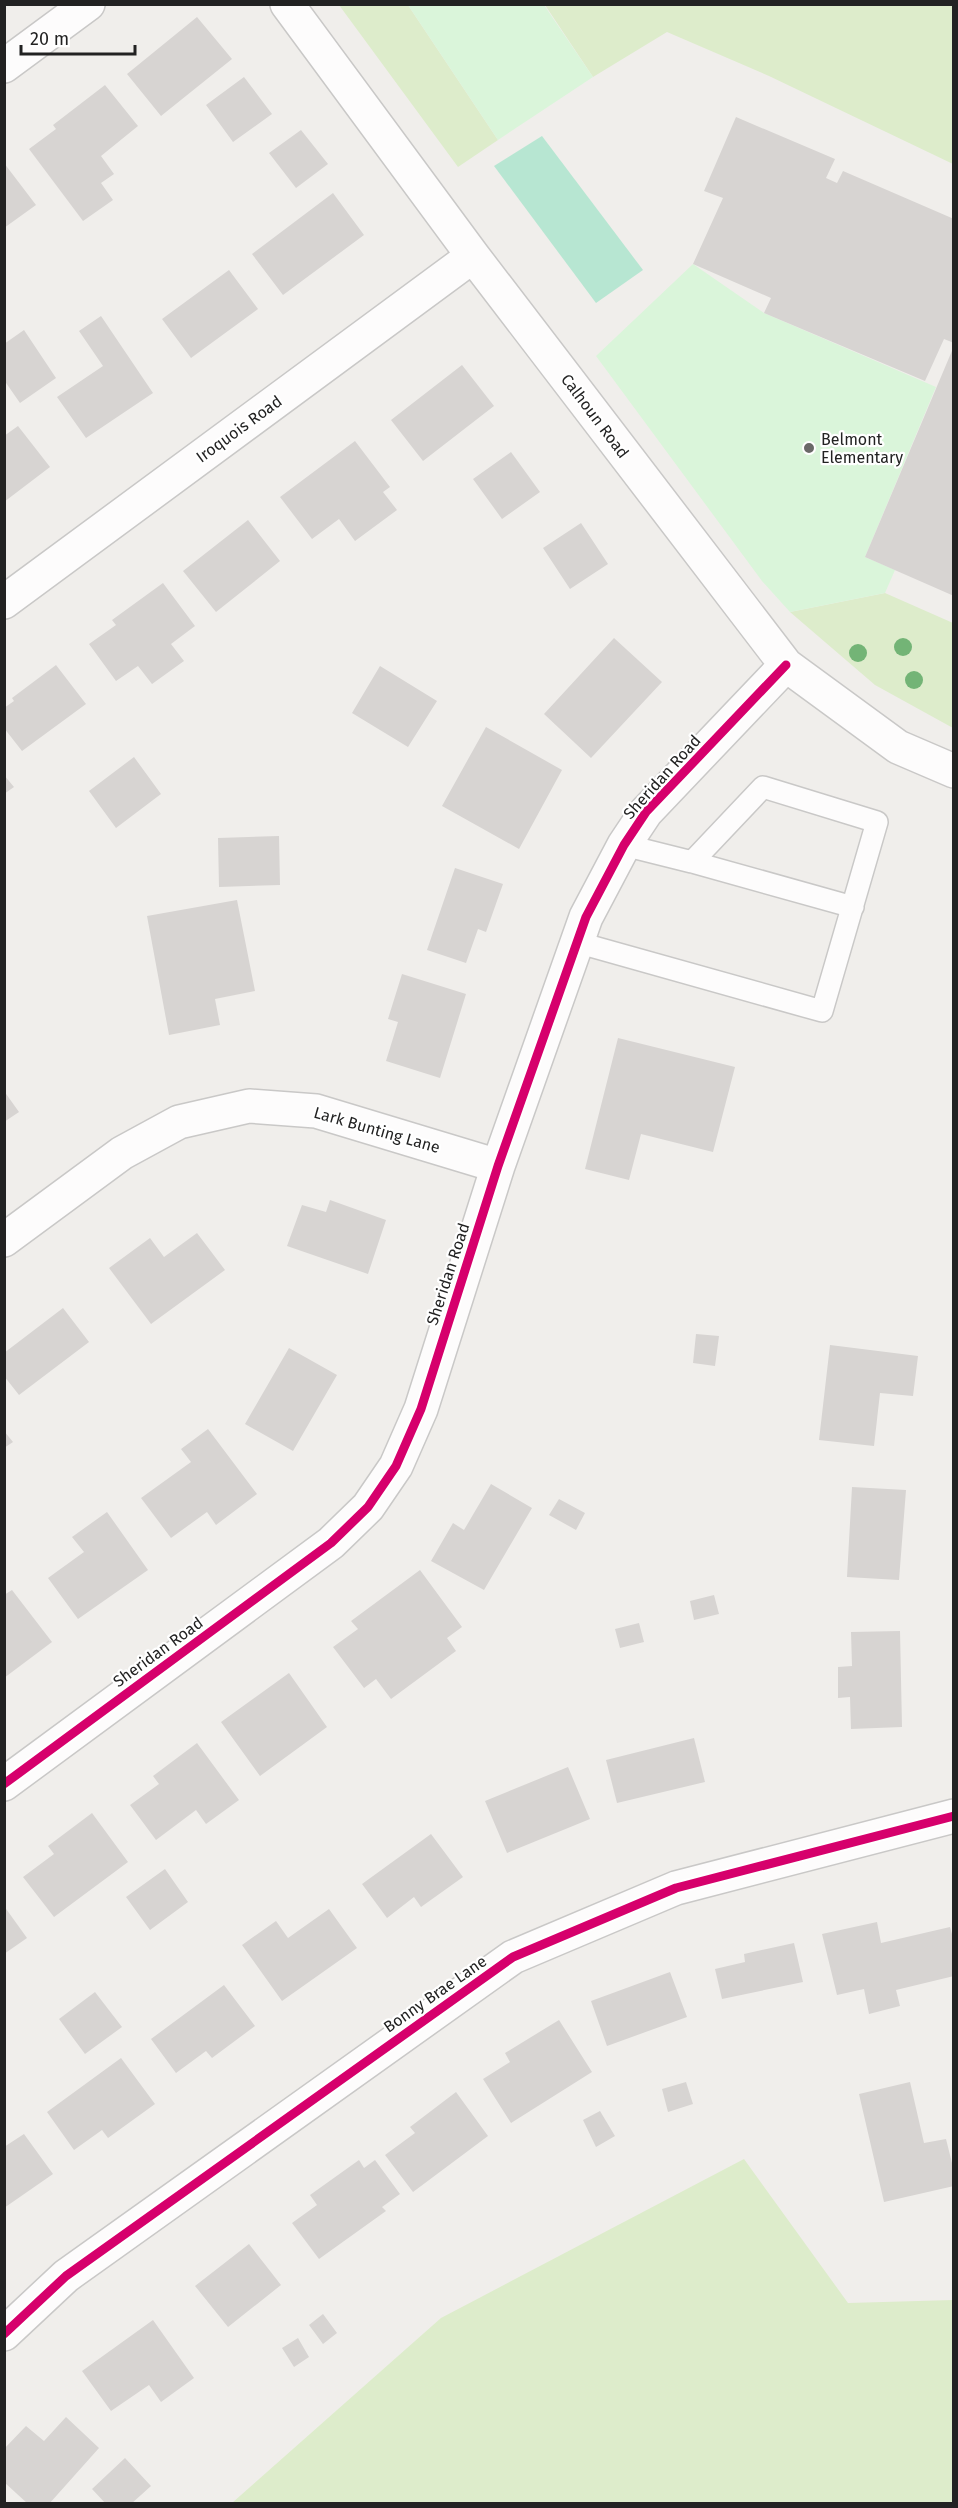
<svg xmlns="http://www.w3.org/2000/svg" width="958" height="2508" font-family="'Fira Sans',sans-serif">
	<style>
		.grass { fill: #ddeccb }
		.park { fill: #daf5da }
		.pitch { fill: #b7e6d2 }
		.building { fill: #d7d4d2 }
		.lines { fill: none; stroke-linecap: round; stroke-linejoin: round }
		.lane-casing { stroke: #c9c8c7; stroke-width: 24 }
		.street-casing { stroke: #c9c8c7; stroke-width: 36 }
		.lane { stroke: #fdfcfc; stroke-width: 21 }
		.street { stroke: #fdfcfc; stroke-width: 33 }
		.cycleway-casing { stroke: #fff; stroke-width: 13 }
		.cycleway { stroke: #d6006c; stroke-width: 9 }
		.tree { fill: #73b476 }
		.poi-dot { fill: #6a6968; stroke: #fff; stroke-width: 2 }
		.labels { text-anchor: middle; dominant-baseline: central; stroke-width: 4.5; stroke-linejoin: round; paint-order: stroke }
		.street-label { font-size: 16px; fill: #222; stroke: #fff }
		.poi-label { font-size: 16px; fill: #222; stroke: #fff; text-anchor: start }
	</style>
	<rect width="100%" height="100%" fill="#f0eeeb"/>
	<path class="grass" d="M339,5H408L498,140L458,167Z
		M545,5H953V164L769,76L667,32L593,77Z
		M885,593L953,623V728L875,685L790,612Z
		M744,2159L848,2303L953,2300V2503H232L441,2318Z"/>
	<path class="park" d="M408,5H544L593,77L498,140Z
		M693,264L764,313L936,387L865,557L895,570L885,593L790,612L762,581L596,356Z"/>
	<path class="pitch" d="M542,136L643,270L596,303L494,166Z"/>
	<path class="building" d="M197,17L232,59L161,116L127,74Z
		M244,77L272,114L233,142L206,105Z
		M105,85L138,126L101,156L114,174L101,183L113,200L83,221L29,149L56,129L53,125Z
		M736,117L835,159L826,178L837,183L843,171L954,219V343L944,339L925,381L764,313L771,298L693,264L723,198L704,191Z
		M301,130L328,164L296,188L269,153Z
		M4,163L36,205L4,228Z
		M333,193L364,235L283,295L252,254Z
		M229,270L258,309L191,358L162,319Z
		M101,316L153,393L86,438L57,397L103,366L79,331Z
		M24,330L56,378L20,403L4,380V344Z
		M954,346V596L865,557Z
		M462,365L494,406L423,461L391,420Z
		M18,426L50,467L4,502V436Z
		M355,441L390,487L383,492L397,510L355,541L339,519L312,539L280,497Z
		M511,452L540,492L502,519L473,479Z
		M248,520L280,561L216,612L183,571Z
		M581,523L608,564L570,589L543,548Z
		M163,583L195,626L171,644L184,661L152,684L138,666L116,681L89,644L116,625L112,620Z
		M614,638L662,682L591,758L544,714Z
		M56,665L86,704L22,751L4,728V708L14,701L12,698Z
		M380,666L437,701L408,747L352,713Z
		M486,727L562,770L519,849L442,806Z
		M134,757L161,794L116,828L89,791Z
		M4,775L14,787L4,794Z
		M279,836L280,885L219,887L218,838Z
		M455,868L503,884L486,932L478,929L466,963L427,950Z
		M237,900L255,991L215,999L220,1025L169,1035L147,916Z
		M402,974L466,994L440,1078L386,1061L398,1022L388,1019Z
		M618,1038L735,1067L713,1152L641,1134L629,1180L585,1169Z
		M4,1091L19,1112L4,1122Z
		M330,1200L386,1220L368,1274L287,1246L302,1205L326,1212Z
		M197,1233L225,1270L151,1324L109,1268L150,1238L164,1257Z
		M63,1308L89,1342L19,1395L4,1376V1353Z
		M696,1334L719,1336L715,1366L693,1363Z
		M830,1345L918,1356L913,1396L880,1393L874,1446L819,1440Z
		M289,1348L337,1375L293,1451L245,1424Z
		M208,1429L257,1494L216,1525L207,1512L171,1538L141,1498L191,1462L181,1449Z
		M4,1431L13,1442L4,1448Z
		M491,1484L532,1508L484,1590L431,1561L453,1523L464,1530Z
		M852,1487L906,1490L899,1580L847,1577Z
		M559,1499L585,1513L576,1530L549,1515Z
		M107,1512L148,1570L78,1619L48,1578L84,1552L72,1537Z
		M420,1570L462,1627L447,1638L456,1651L391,1699L376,1679L364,1688L333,1647L358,1629L351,1621Z
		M12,1590L52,1642L4,1678V1595Z
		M714,1595L719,1614L694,1620L690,1601Z
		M639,1623L644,1642L620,1648L615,1629Z
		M900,1631L902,1727L851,1729L850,1697L838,1698V1667L852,1666L851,1632Z
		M289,1673L327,1727L260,1776L221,1722Z
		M694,1738L705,1782L617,1803L606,1760Z
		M197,1743L239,1800L206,1824L196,1810L156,1840L130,1805L159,1784L153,1776Z
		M568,1767L590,1819L507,1853L485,1801Z
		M92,1813L128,1862L54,1917L23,1877L54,1854L48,1846Z
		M431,1834L463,1877L421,1907L414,1897L387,1918L362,1884Z
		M165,1869L188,1902L150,1930L126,1897Z
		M4,1906L27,1938L4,1954Z
		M329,1909L357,1948L282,2001L242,1945L276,1921L288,1938Z
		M877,1922L881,1943L950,1927L954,1941V1976L896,1990L900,2006L869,2014L864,1989L837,1995L822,1934Z
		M794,1943L803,1982L722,1999L715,1969L745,1962L744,1954Z
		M670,1972L687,2017L607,2046L591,2001Z
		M224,1985L255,2026L212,2058L206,2051L176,2073L151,2039Z
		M95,1992L122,2027L85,2054L59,2019Z
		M559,2020L592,2072L511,2123L483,2079L510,2062L505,2053Z
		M121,2058L155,2104L108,2138L102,2130L74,2150L47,2112Z
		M686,2082L693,2104L668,2112L662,2089Z
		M910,2082L924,2143L946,2139L954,2171V2186L884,2202L859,2094Z
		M456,2092L488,2136L413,2192L385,2155L415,2133L410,2127Z
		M600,2111L615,2136L596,2147L583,2120Z
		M24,2134L53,2174L4,2208V2147Z
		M359,2160L364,2168L375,2160L400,2194L382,2207L386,2211L319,2259L292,2223L317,2205L310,2195Z
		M249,2244L281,2285L228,2327L195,2286Z
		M323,2314L337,2333L323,2344L309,2325Z
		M153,2320L194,2378L161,2402L149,2385L111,2411L82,2371Z
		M298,2338L309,2357L294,2367L282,2348Z
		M66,2417L99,2448L49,2504H28L4,2482V2449L26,2426L44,2441Z
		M125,2458L151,2486L131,2504H106L92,2489Z"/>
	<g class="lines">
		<defs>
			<path id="lane" d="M624,845L692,862L853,907
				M576,942L822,1011L877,822L763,787L692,862"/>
			<path id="street" d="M287,4L473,256L786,665L898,747L954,771
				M4,66L88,4
				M4,602L473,256
				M4,1240L122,1153L179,1122L249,1106L316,1111L498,1166
				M4,1784L331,1543L368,1507L396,1466L421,1409L498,1166L586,917L624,845L646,812L786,665
				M4,2334L66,2276L513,1957L676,1888L954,1816"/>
		</defs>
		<use href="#lane" class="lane-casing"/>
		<use href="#street" class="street-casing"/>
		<use href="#lane" class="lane"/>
		<use href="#street" class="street"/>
		<defs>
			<path id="cycleway" d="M4,1784L331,1543L368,1507L396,1466L421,1409L498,1166L586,917L624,845L646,812L786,665
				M4,2334L66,2276L513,1957L676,1888L954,1816"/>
		</defs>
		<use href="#cycleway" class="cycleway-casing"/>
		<use href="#cycleway" class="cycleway"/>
	</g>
	<g class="tree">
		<circle cx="903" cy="647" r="9"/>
		<circle cx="858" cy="653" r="9"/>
		<circle cx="914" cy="680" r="9"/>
	</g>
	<circle class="poi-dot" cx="809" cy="448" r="6"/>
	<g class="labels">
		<g class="street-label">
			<text transform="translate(595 416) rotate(53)">Calhoun Road</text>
			<text transform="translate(239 429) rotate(-36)">Iroquois Road</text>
			<text transform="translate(662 777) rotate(-48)">Sheridan Road</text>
			<text transform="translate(377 1130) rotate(16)">Lark Bunting Lane</text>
			<text transform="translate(448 1274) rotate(-72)">Sheridan Road</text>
			<text transform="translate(158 1652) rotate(-36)">Sheridan Road</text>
			<text transform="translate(435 1994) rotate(-35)">Bonny Brae Lane</text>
		</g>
		<g class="poi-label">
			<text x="821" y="439">Belmont<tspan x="821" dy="18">Elementary</tspan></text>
		</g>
	</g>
	<rect width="958" height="2508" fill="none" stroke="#222222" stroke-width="12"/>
	<path d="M21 45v9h114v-9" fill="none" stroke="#222222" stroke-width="3"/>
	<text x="30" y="45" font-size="18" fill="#222222" stroke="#ffffff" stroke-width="4.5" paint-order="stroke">20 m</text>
</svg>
